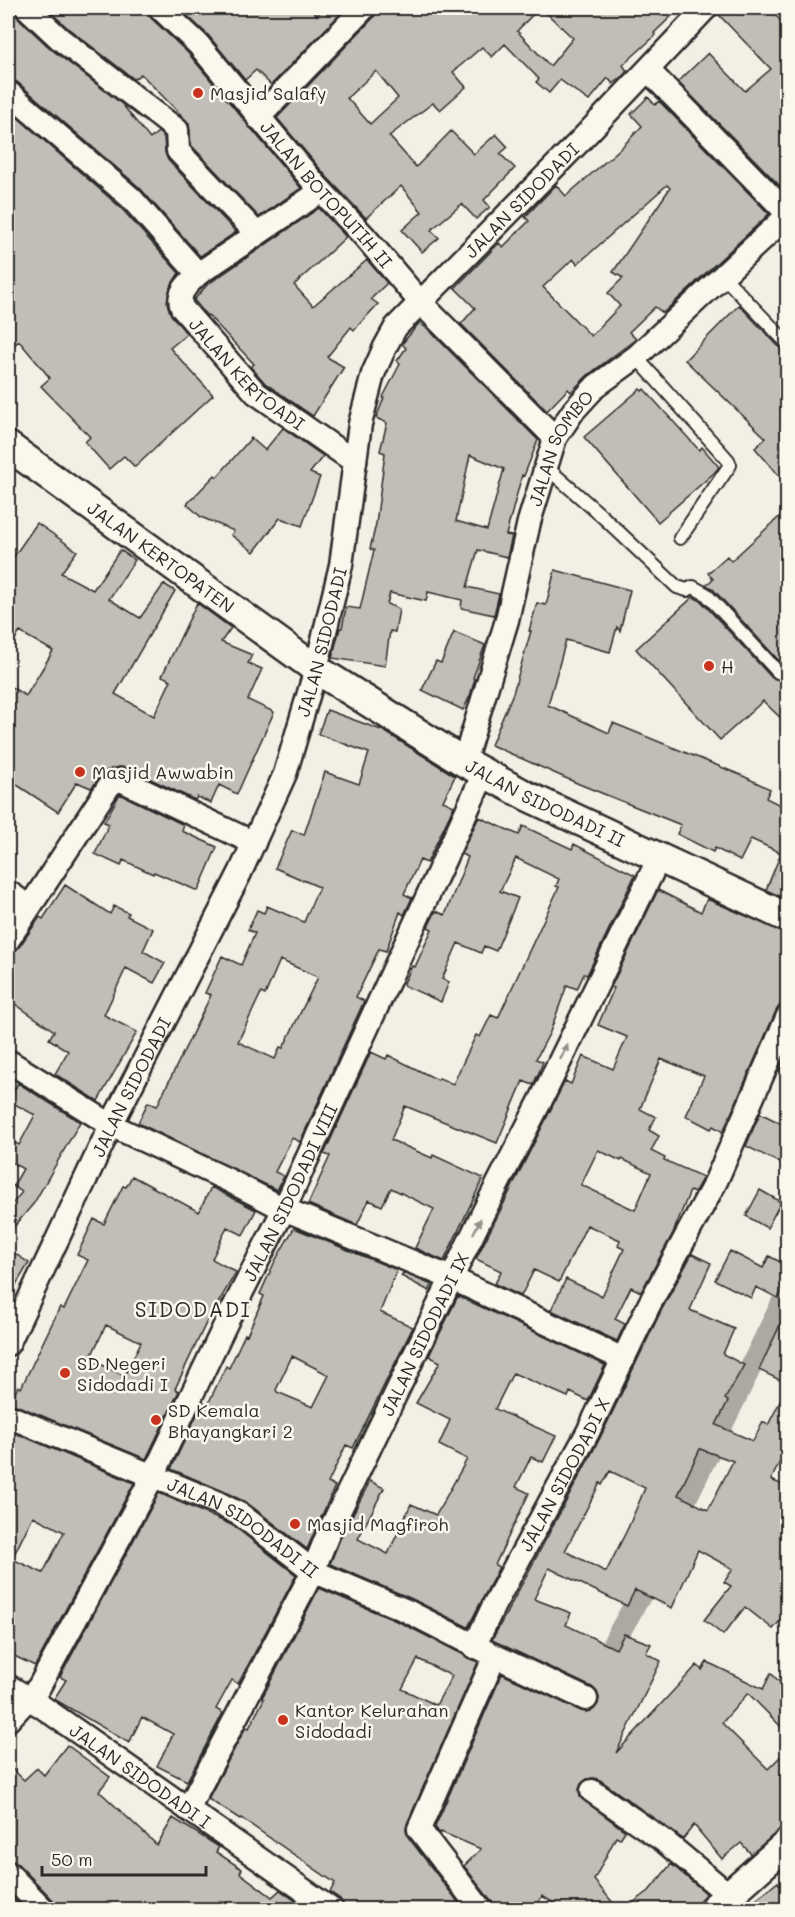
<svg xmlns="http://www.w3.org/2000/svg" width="795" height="1917" font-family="Mali,sans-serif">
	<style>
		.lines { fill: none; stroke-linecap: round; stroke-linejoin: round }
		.canal { stroke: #aca9a2; stroke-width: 22 }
		.building { fill: #c0beb6; stroke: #2b2b2b; stroke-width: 1.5; fill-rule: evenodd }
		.service-casing { stroke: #2b2b2b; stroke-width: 16 }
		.minor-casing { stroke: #2b2b2b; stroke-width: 27 }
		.tertiary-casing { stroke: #2b2b2b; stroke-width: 33 }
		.service { stroke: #fbf7ec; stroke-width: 12 }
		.minor { stroke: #fbf7ec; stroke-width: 22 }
		.tertiary { stroke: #fbf7ec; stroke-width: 28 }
		.oneway { fill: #93918c }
		.poi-dot { fill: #c8321e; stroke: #fbf7ec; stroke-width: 2 }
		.labels { text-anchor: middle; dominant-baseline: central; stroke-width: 5; stroke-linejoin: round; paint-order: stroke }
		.poi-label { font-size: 18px; fill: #2b2b2b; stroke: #fbf7ec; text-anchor: start }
		.street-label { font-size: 18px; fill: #2b2b2b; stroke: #fbf7ec }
		.quarter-label { font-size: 21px; letter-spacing: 1.5px; fill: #2b2b2b; stroke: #fbf7ec }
	</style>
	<rect width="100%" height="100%" fill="#f3efe4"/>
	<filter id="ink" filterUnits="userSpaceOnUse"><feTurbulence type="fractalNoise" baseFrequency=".0167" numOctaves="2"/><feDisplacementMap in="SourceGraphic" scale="12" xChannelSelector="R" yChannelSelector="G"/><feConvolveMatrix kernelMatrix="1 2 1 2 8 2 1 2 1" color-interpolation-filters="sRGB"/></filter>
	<g filter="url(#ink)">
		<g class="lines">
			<path class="canal" d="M672,1527L788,1291
				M579,1718L616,1638L657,1566"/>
		</g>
		<path class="building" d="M8,8H14L18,18L51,49L122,104L150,139L158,132L164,137L165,152L168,160L236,232L200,256L140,188L17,82L8,78Z
			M46,8H147L151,18L188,53L301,188L259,217L191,145L189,123L141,74L134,79L69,29Z
			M179,8H309L317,15L324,8H346L271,85L256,70L245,80L208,35Z
			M377,8H539L517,31L550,66L573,38L541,8H680L654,33L656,35L623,65L627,71L621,78L613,84L608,78L589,101L560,80L549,93L536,82L539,79L505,44L492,57L482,47L453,72L466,87L440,110L433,103L389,136L416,167L451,131L474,154L496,134L508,147L500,154L515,168L484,200L490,207L476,219L462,204L431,230L439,238L422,252L402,230L422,212L401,186L366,218L326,176L277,118L374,17ZM376,71L398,98L370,124L347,98Z
			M719,8H735L742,15L751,8H769L788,29V194L678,82L708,53L745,91L771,69L718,14Z
			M648,97L655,105L659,101L769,214L663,313L655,307L629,332L636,339L588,375L571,392L568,389L547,411L461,324L475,308L455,288L499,243L503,247L529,221L525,217L556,185L566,196L622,147L642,126L631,114ZM667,185L670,188L613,272L623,278L608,293L620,306L591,336L543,287L573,259L577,264L589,254Z
			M8,109L121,208L179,273L170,287L167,303L172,316L187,334L170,348L213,395L135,467L124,456L109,469L85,442L90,437L41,386L50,378L19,341L8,350Z
			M319,208L346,237L294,285L313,306L367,260L387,283L371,299L378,304L354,330L351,327L327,357L344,367L313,416L265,383L251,367L254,364L208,315L207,316L194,300L207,285Z
			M739,305L782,350L788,352V486L755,448L766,438L685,360Z
			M419,323L428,329L538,440L524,476L522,475L506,535L512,536L507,557L478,550L467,587L499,594L494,615L461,608L462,600L428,592L426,601L390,593L387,604L399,609L395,632L390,631L385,666L332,658L340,628H342L346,607L360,609L374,550L370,549L376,524L385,453L380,451L387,423L376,418L384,398L383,397L400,364L397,361L406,348L402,344ZM470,455L504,469L487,530L456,521Z
			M640,389L642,391L644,389L699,450L702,447L719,467L714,473L658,522L584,437Z
			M283,428L323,456L310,473L320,477L302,526L280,518L254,552L231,535L234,531L201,517L187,504L215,475L217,477L251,438L265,450Z
			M788,509V665L782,664L712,588L706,585L713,579L708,573L727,556L731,561Z
			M37,523L77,551L61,573L93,590L120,550L135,560L109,599L140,618L164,584L175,591L115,694L154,716L171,680L162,676L197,603L231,628L221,642L252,655L248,663L262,669L248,700L274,712L237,794L219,785L211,803L197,797L195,800L127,768L119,767L106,771L91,788L77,782L58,812L8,779V685L26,696L53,651L20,632L8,649V565Z
			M555,570L630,590L620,631L617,627L610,652L566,640L548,705L609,733L613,723L743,776L770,789L766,798L788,809V900L766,890L781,853L751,839L740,861L715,848L713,852L677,834L681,825L579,784L491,745L513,693L531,631H529L537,603L546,605Z
			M693,597L701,601L772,678L788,682V725L763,701L720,740L636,649Z
			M454,632L485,645L473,678L475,679L470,696L463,710L422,690L436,661L441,663Z
			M327,710L384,731L455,776L443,801L454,806L427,863L420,860L404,894L412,898L404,915L400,912L386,951L379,949L356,997L364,1001L300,1142L292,1138L275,1172L284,1176L277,1190L138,1123L148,1102L157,1106L211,995L205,993L222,956L241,965L255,933L248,930L257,910L264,913L267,906L304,922L319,887L275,868L292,830L304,835L325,772L359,784L369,753L318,734ZM280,960L318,977L283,1048L280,1047L275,1059L238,1042L261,993L265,995Z
			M120,794L184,825L182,831L217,847L198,891L154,872L153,874L123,860L121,866L95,854L109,824L104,822Z
			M479,817L519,835L523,826L572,849L574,844L635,875L587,975L584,974L577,989L567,985L550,1032L536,1059L543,1062L540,1070L533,1085L523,1081L497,1143L405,1106L391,1140L432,1158L433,1155L483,1178L444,1261L415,1248L434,1209L391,1188L382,1206L369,1200L357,1225L308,1204L330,1156L324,1154L371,1052L386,1059L388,1055L438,1080L439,1078L453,1084L476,1035L480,1037L491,1015L498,1018L559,887L556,886L559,879L516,858L500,891L518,898L496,951L484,946L481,953L458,943L442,979L449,982L441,1002L403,985L412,966L415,967L432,929L428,927L436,911L445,915L468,857L461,854Z
			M65,885L110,914L114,906L129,913L127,916L153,929L143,951L165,963L154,983L126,968L104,1015L137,1032L98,1101L55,1074L68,1051L49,1039L54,1031L8,999V959L19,947L40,917L43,919Z
			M658,890L701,912L707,899L788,934V1003L780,1005L776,1011L723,1132L713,1126L711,1129L686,1116L704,1076L661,1059L640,1109L656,1117L649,1130L659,1136L651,1151L665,1158L664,1160L703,1177L694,1193L690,1191L673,1233L641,1292L631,1287L615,1319L625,1324L617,1341L551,1310L566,1279L602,1296L624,1249L618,1246L620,1240L587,1225L559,1282L534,1270L521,1296L495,1284L501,1271L476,1259L565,1081L571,1084L583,1056L613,1069L627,1037L598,1025L614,988L611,987ZM598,1150L621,1161L622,1159L651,1173L635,1210L581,1185Z
			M788,1051V1075L779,1071Z
			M18,1083L80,1122L34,1203L8,1234V1209L22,1192L13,1186L23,1169L8,1160V1139L19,1145L35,1115L9,1101Z
			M760,1113L788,1127V1167L746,1146Z
			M132,1176L199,1212L211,1187L256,1210L243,1235L227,1227L212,1259L236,1272L217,1305L215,1304L175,1389L179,1391L146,1459L11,1403L18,1386L21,1388L60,1307L64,1309L88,1260L77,1255L94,1219L104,1224L123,1186L126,1187ZM106,1325L141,1342L124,1376L90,1359Z
			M760,1190L781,1202L767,1228L746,1216Z
			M294,1228L397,1270L380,1312L413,1327L353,1448L346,1445L328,1483L335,1486L307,1549L247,1503L223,1491L171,1469L203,1402L208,1404L226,1366L229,1368L245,1334L247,1335L264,1296L260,1294L275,1261ZM292,1356L329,1375L313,1407L277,1392L276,1390Z
			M8,1249L29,1263L8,1298Z
			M730,1251L763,1268L769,1256L788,1266V1280L778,1298L756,1287L751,1298L715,1280Z
			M692,1254L711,1263L690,1310L734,1329L723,1354L744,1365L725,1399L728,1401L716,1425L753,1441L763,1422L768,1425L788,1386V1445L771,1480L788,1487V1612L773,1629L745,1607L723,1635L704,1620L731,1586L724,1582L733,1569L698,1550L672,1608L635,1590L627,1606L549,1568L534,1599L571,1613L566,1625L616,1649L624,1634L651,1644L646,1653L661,1661L616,1753L697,1665L702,1670L707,1662L763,1689L771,1673L788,1691V1734L748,1693L722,1723L768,1769L788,1749V1824L751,1854L741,1843L722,1859L694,1825L683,1839L600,1780L594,1778L587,1779L581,1784L579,1790L580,1797L625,1831L620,1839L616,1837L594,1880L619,1910H566L542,1896L535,1910H498L464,1866L481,1849L441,1832L440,1834L435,1827L502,1674L581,1711L587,1712L593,1710L598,1704L599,1698L597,1692L592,1687L492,1640L600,1438L661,1311ZM700,1449L733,1461L708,1510L678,1495ZM610,1471L645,1488L628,1528L606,1572L565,1551L600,1483L602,1485Z
			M403,1273L432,1285L429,1291L401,1276Z
			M458,1296L605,1365L588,1401L570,1392L568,1397L513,1373L495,1409L556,1436L543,1462L531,1457L516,1487L529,1493L495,1565L499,1567L468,1627L412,1599L330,1564L340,1539L370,1481L384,1488L358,1539L388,1554L411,1504L436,1515L467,1459L439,1445L450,1420L416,1403L440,1362L429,1356Z
			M788,1308V1384L759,1370Z
			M8,1430L134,1483L35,1666L8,1653ZM33,1516L64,1532L43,1573L12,1559Z
			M159,1493L234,1526L296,1575L238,1684L232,1680L216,1709L223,1713L187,1781L157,1766L173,1734L142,1717L129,1743L54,1699L66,1680L60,1677Z
			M319,1588L401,1623L478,1662L407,1824L406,1830L408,1837L461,1906L456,1910H345L340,1899L330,1892L335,1883L241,1818L240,1819L208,1799L246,1727L249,1728L264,1699L262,1698ZM418,1659L452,1676L436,1705L402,1689Z
			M67,1745L110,1777L99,1791L157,1845L173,1818L219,1847L216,1852L242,1869L240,1873L272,1897L280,1890L308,1910H57L54,1901L18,1864L8,1860V1765L24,1780L37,1768L44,1775Z
			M671,1864L706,1893L697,1904L696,1910H623L649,1891Z
			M788,1878V1910H764L756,1899L778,1882L779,1884Z
			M8,1892L25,1910H8Z"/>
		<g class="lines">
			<defs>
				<path id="service" d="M723,276L788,344
					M636,357L728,460L730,465L680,538
					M546,467L603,517L677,587L687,590L693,587L706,594L778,672L788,674"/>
				<g id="minor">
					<path d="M27,8L60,39L177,130L178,151L257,234"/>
					<path id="s1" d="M160,8L198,44L316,185L365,237L421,303L555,438"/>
					<path d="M648,70L788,214"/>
					<path d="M8,92L131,198L198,274"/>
					<path d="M258,118L364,8"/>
					<path id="s2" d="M321,191L198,274C188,284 176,293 182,308L256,393L355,462"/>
					<path id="s3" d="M464,762L507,620L529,522L555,438L574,410L596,386L636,357L788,215"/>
					<path d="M8,892L29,907"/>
					<path d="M8,940L109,786L115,781L121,780L254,843"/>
					<path d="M8,1061L111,1125L228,1180L284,1209L451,1278L623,1359"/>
					<path id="s4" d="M8,1344L111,1125L240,873L285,774L316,669L341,565L360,424L373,374L385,347L396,327L580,141L706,8"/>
					<path id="s5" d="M8,1416L218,1503L241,1515L313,1571L407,1611L495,1656L419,1829L481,1910"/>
					<path id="s6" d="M474,1647L494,1605L588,1432L649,1305L716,1181L788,1016"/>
					<path d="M495,1656L586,1699"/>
					<path id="s7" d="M8,1686L41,1706L332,1910"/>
					<path id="s8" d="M8,1720L39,1687L153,1476L229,1317L284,1209L484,773"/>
					<path d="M592,1791L664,1841L729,1895"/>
					<path id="s9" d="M188,1809L313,1571L328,1534L484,1211L542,1098L659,858"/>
					<path d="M8,1873L44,1910"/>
				</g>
				<g id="tertiary">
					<path id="s10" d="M8,446L316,669L464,762L527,796L788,918"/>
					<path d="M712,1910L788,1843"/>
				</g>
			</defs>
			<use href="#service" class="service-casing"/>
			<use href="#minor" class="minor-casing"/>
			<use href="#tertiary" class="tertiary-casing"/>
			<use href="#service" class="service"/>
			<use href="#minor" class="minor"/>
			<use href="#tertiary" class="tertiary"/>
		</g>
		<defs><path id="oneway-solid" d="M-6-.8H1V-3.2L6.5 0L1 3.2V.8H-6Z" transform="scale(1.5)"/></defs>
		<g class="oneway">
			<use href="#oneway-solid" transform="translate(564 1052) rotate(-64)"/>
			<use href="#oneway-solid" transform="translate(477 1226) rotate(-64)"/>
		</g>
	</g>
	<g class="poi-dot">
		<circle cx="198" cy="93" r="6"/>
		<circle cx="709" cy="666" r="6"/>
		<circle cx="80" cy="772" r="6"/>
		<circle cx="65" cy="1373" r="6"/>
		<circle cx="156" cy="1420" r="6"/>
		<circle cx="295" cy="1524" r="6"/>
		<circle cx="283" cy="1720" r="6"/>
	</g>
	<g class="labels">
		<g class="poi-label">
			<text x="210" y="93">Masjid Salafy</text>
			<text x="721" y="666">H</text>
			<text x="92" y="772">Masjid Awwabin</text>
			<text x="77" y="1363">SD Negeri<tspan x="77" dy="21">Sidodadi I</tspan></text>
			<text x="168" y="1410">SD Kemala<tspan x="168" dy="21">Bhayangkari 2</tspan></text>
			<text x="307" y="1524">Masjid Magfiroh</text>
			<text x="295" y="1710">Kantor Kelurahan<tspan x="295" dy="21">Sidodadi</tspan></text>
		</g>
		<g class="street-label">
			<text stroke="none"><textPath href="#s1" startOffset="250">JALAN BOTOPUTIH II</textPath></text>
			<text stroke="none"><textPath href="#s4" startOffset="1275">JALAN SIDODADI</textPath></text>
			<text stroke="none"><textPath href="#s2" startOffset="282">JALAN KERTOADI</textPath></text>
			<text stroke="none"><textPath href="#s3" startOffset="330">JALAN SOMBO</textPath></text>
			<text stroke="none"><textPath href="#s10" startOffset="189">JALAN KERTOPATEN</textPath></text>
			<text stroke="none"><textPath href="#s4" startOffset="771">JALAN SIDODADI</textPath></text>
			<text stroke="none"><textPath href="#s10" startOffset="646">JALAN SIDODADI II</textPath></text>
			<text stroke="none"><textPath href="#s4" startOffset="285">JALAN SIDODADI</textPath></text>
			<text stroke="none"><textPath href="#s8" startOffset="600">JALAN SIDODADI VIII</textPath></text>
			<text stroke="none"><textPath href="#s9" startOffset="531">JALAN SIDODADI IX</textPath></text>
			<text stroke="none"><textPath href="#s6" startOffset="195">JALAN SIDODADI X</textPath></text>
			<text stroke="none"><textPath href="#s5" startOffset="261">JALAN SIDODADI II</textPath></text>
			<text stroke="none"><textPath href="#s7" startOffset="160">JALAN SIDODADI I</textPath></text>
		</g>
		<g class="quarter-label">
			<text x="193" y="1308">SIDODADI</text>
		</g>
	</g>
	<rect width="795" height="1917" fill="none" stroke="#fbf7ec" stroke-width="30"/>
	<rect x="15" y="15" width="765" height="1887" fill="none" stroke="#2b2b2b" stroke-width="2" filter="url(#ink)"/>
	<path d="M42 1866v9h164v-9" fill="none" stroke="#2b2b2b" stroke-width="3"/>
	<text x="51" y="1866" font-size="18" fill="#2b2b2b" stroke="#fbf7ec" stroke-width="4.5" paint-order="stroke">50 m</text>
</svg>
